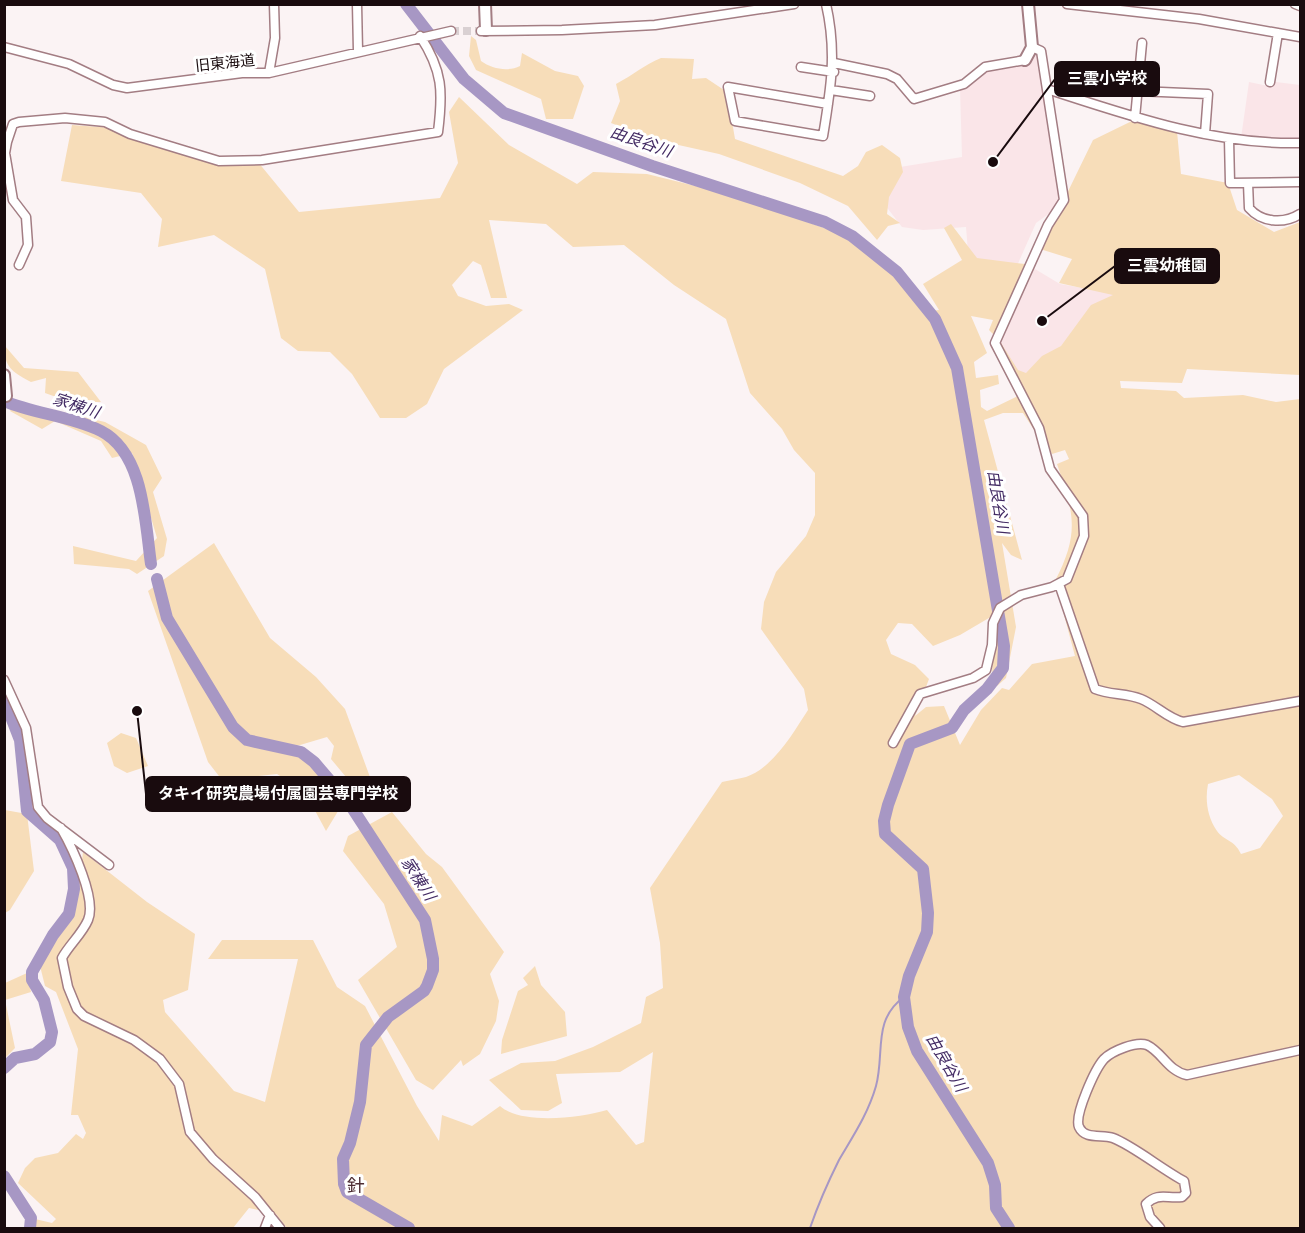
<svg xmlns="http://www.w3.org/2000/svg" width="1305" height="1233" font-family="'Nunito Sans','Noto Sans JP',sans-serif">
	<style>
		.built { fill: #fae5e8 }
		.green { fill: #f7ddb9; fill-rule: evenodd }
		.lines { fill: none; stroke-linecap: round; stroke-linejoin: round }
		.stream { stroke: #a797c4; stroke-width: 2 }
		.river { stroke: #a797c4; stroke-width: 12 }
		.minor-tunnel { stroke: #d9d0d2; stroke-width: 8; stroke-dasharray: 8 4; stroke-linecap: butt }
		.minor-casing { stroke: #a37d83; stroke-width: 11 }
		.tertiary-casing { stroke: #a37d83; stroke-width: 14 }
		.minor { stroke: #fff; stroke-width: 8 }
		.tertiary { stroke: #fff; stroke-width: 10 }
		.labels { text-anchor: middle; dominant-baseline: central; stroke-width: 6; stroke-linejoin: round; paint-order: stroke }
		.street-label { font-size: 15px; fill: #190b0e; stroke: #fff }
		.water-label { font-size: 16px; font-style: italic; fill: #422a63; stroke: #fff }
		.quarter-label { font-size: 18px; fill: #4d2d33; stroke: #fff }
		.leader { fill: none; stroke: #190b0e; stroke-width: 2 }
		.callout-dot { fill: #190b0e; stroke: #fff; stroke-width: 2 }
		.callout { fill: #190b0e; stroke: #190b0e; stroke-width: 2 }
		.callout-label { font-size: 16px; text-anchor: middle; font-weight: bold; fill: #fff }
	</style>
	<rect width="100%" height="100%" fill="#fbf3f4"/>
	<path class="built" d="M1035,50L1038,53L1060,199L1054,210L1036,223L1016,268L973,262L968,252L966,227L923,230L902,227L885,205L900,167L962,157L960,88L986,70L1025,61Z
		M1269,81L1300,85V139L1241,138L1249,82L1268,86Z
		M1030,266L1060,284L1116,294L1019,386L996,344Z"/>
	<path class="green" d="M471,36L476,40L481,61C492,69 508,72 520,66L522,53L555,71L578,76L584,86L573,119H546L541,99L476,70L469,56Z
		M661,58L694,59L692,79L706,78L727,92L735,139L843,176L858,166L866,152L882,145L900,158L903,172L889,197L887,214L900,223L888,226L877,240L848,206L800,183L719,154L656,140L611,123L620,101L616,84C633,75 644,65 661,58Z
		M459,97L509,145L577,184L593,172L647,174L732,195L846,236L895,276L922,312L939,310L923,284L962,260L944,228L951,224L977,258L1025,264L994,335L989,330L993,320L971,316L987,353L974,362L976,378L998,375L999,384L980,390L981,407L987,411L1018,396L1042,442L1023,413H1003L984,420L1022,560L1011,555L1002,543L1016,627L1006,678L997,686L992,677L994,615L960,635L933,646L912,624L898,623L886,640L891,654L915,665L929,679L915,716L926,707L944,706L960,745L981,710L1002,688L1009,690L1032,664L1075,656L1055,581C1080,533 1074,513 1057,464L1069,459L1065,450L1052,454L996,342L1001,343L1018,370L1026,373L1042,356L1061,346L1091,305L1113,295L1059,283L1072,259L1040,249L1093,140L1134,120L1177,131L1181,174L1228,183L1237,210L1274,232L1300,222V375L1187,369L1182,383L1120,381L1121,388L1176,391L1184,398L1243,395L1276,402L1300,399V1228H287L276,1214L249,1208L233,1228H34L35,1219L52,1223L56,1219L18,1183L25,1168L35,1158L58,1153L76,1134L83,1139L86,1133L78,1115H71L78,1049L56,992L45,986L38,958L77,901L83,852L147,902L195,934L188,990L163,1000L165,1012L234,1091L265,1102L298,959H208L222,940H313L337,987L365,1006L417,1106L439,1141L442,1115L472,1126L500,1106C521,1125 580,1118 607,1110L636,1145L644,1142L653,1052L620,1072L556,1074L562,1103L548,1111L521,1110L489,1080L521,1063L555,1061L593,1047L641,1023L646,997L663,988L660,943L650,888L722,782C730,780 739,779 746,777C774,767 793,733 808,710L804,689L761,629L764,602L776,572L806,536L815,515V473L794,450L782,429L750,393L726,319L674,285L624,245L573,247L546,224L489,220L507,298H491L481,265L473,261L452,285L458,296L486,306L509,304L523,310L444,369L427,404L406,418H380L352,374L330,352L298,351L281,338L265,269L214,235L158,247L162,219L141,193L61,181L72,125L113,128L217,165L258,162L299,212L440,198L458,163L449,112ZM1239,775L1272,799L1283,816L1260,848L1241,854C1234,839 1224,841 1217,831C1207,817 1205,799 1208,784Z
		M5,346L24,368L78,372L101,402H70L45,393L46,378L31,382C14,373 3,367 5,346Z
		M15,401L105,422L146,445L162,478L153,492L167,539L164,556L137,574L129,569L74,564L73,546L136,561L157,538L132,453L112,458L101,441L55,421L42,429L10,411Z
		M214,543L270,638L316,677L345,709L374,788L361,795L331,759L334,746L327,737L290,748L320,771L346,798L326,831L305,792L277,774L222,780L208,762L148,591Z
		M121,733L136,738L148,766L127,773L114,766L107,743Z
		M5,810L27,814L34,871L10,910L5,913Z
		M392,812L426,854L442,867L504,952L490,974L499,1001L496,1021L480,1054L463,1066L461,1060L433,1090L416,1080L358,980L397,947L384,904L343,851L348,836Z
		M535,966L541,985L565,1012L567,1036L501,1054L502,1040L518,991L528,985L523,978Z
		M27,973L31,992L5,1000L15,1048L5,1058V983Z"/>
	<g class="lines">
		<path class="stream" d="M810,1228C818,1205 828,1182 839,1160C853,1136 868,1114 876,1086C885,1053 872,1020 904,997"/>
		<path class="river" d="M406,4L464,79L504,113L652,166L825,222L852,236L897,272L935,319L957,368L1004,646L1003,668L987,689L964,710L952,728L910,744L888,805L884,821L885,834L923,869L928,913L927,932L909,976L904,997L908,1027L917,1051L988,1163L995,1185L996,1208L1009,1228
			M4,401C35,414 71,416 101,431C144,453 145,522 151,564
			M157,579L167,618L233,727L247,740L301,752L314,762L349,803L425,920L433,959V970L427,986L424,991L388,1017L366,1045L360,1102L350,1143L343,1159L344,1184L347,1192L409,1228
			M4,699L20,740L27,811L60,840L73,868L74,889L69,914L53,935L32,972V980L44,1000L52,1032L50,1042L35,1054L15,1058L4,1068
			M4,1176L31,1218L30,1228"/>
		<path class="minor-tunnel" d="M451,31H481"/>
		<defs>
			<path id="minor" d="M357,4L358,51
				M826,4C837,52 831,88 823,136L735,121L728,87L828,104
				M1067,4L1199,19L1300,37
				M1295,4L1300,6
				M481,31L562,30L655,25L794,4
				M4,47L69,64L113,85L127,88L242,73H269L451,31
				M834,63L887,74L897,79L914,99L964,84L985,67L1025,60
				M801,67L834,72
				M269,73L275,38L274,4
				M1270,82L1278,33
				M1047,89C1130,116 1213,145 1300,143
				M831,90L870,96
				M1138,91L1208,94L1205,134
				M1075,98L1082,73L1138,83
				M1135,118L1142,43
				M1229,139L1230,183L1300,182
				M4,142H7L13,124L19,122L65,118L105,122L130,134L219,161L262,160L438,132C443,92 443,71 420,36
				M7,142L5,153L13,200L26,217L28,245L19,265
				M1248,183L1249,208C1262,223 1284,224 1300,214
				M1059,584L1095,689C1110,695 1126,693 1141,699C1156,705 1167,718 1183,722L1300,701
				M4,680L26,728L38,807L47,818L109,865
				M893,743L920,694L973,678L986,670L992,645L993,623L1000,608L1021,595L1052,587L1067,579L1084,536L1083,516L1050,469L1039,428L995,343L1048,225L1064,200L1041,51L1032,47
				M61,828C72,847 97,899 88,920C82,934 69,945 62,958L68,987L77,1009L84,1016L134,1040L160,1059L179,1084L190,1132L213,1159L255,1197L280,1228
				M265,1228L270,1215
				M1160,1228L1150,1217L1146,1204C1158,1192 1167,1199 1182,1197L1186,1193L1184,1181C1163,1170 1132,1145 1113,1138C1102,1134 1085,1140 1079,1127C1074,1115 1095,1069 1104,1059C1112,1051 1136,1041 1147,1045C1162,1052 1168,1071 1187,1075L1300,1050"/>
			<path id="tertiary" d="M485,4L486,30
				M1025,60L1032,47L1028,4
				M4,375L6,396"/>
		</defs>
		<use href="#minor" class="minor-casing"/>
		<use href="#tertiary" class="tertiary-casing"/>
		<use href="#minor" class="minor"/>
		<use href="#tertiary" class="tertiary"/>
	</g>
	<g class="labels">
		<g class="street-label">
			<text transform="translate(225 63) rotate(-6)">旧東海道</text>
		</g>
		<g class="water-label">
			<text transform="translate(641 142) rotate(19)">由良谷川</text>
			<text transform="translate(76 406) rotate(18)">家棟川</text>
			<text transform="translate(998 502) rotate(81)">由良谷川</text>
			<text transform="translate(418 879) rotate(57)">家棟川</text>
			<text transform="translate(946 1063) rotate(60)">由良谷川</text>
		</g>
		<g class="quarter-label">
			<text x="356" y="1186">針</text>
		</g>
	</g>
	<path class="leader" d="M993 162L1055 79M1042 321L1115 266M137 711L146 794"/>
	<g class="callout-dot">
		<circle cx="993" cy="162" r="6"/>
		<circle cx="1042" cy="321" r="6"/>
		<circle cx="137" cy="711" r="6"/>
	</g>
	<g class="callout">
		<rect x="1055" y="62" width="104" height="34" rx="6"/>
		<rect x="1115" y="249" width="104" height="34" rx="6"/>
		<rect x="146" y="777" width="264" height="34" rx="6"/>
	</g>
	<g class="callout-label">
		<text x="1107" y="84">三雲小学校</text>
		<text x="1167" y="271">三雲幼稚園</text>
		<text x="278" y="799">タキイ研究農場付属園芸専門学校</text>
	</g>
	<rect width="1305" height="1233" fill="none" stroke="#190b0e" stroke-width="12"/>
</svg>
